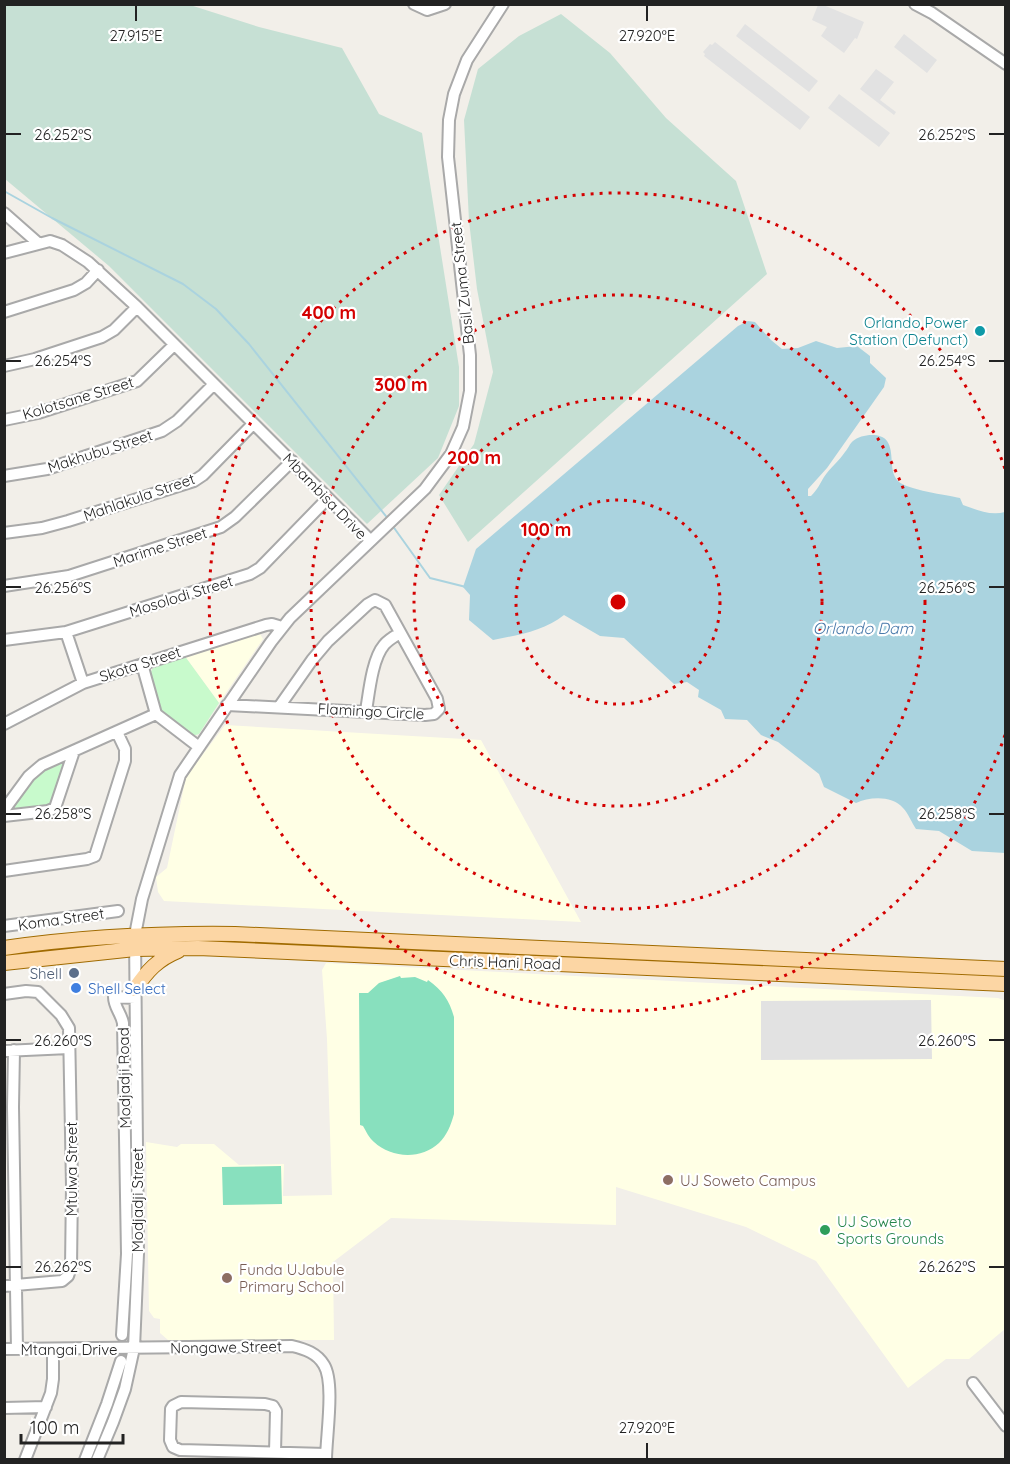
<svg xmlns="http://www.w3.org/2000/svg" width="1010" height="1464" font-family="Quicksand,sans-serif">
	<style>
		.education { fill: #ffffe5 }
		.wetland { fill: #c6e0d4 }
		.park { fill: #c8facc }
		.pitch { fill: #88e0be }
		.parking { fill: #e2e2e2 }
		.water { fill: #aad3df }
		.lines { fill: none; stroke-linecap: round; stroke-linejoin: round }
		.stream { stroke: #aad3df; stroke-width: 2 }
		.minor-casing { stroke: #a9a9a9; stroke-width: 14 }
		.major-casing { stroke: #a06b00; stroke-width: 16 }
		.minor { stroke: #fff; stroke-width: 10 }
		.major { stroke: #fcd6a4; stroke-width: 14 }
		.ticks { fill: none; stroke: #222; stroke-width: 2 }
		.ring { fill: none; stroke: #d40000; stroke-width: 3; stroke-dasharray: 3 6 }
		.culture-dot { fill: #0f9aa8; stroke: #fff; stroke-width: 2 }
		.service-dot { fill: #5c6f8a; stroke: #fff; stroke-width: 2 }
		.shop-dot { fill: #3f7fe0; stroke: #fff; stroke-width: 2 }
		.education-dot { fill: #8d6e63; stroke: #fff; stroke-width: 2 }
		.leisure-dot { fill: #2e9e5b; stroke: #fff; stroke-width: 2 }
		.labels { text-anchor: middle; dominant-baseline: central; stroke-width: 4.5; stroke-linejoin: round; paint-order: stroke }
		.street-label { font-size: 15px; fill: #222; stroke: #fff }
		.culture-label { font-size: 15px; fill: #0d838f; stroke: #fff; text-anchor: end }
		.service-label { font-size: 15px; fill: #4e5e75; stroke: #fff; text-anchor: end }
		.shop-label { font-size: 15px; fill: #366cbe; stroke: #fff; text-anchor: start }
		.education-label { font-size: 15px; fill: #785e54; stroke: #fff; text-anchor: start }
		.leisure-label { font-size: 15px; fill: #27864d; stroke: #fff; text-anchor: start }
		.water-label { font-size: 16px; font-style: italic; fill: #4a7aab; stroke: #fff }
		.ticks-label { font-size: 15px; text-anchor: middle; fill: #222; stroke: #fff; stroke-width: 4.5; stroke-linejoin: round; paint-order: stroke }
		.centre { fill: #d40000; stroke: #fff; stroke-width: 3 }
		.ring-label { font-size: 18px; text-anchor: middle; font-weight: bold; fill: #d40000; stroke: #fff; stroke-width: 4.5; stroke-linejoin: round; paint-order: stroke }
	</style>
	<rect width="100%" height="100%" fill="#f2efe9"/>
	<path class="education" d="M259,632L263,639L219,703L184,655Z
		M225,725L481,740L581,922L164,901L158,892L156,877L167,868L186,777Z
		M326,963L998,998L1006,1001L1005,1329L969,1359H946L908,1388L816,1261L746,1227L616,1187V1225L391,1218L333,1262L334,1340H168L160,1333V1319L154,1318L149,1311L146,1142L177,1147L181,1144H214L239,1165L284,1164L283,1196L332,1195L327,1039L322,970Z"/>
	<path class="wetland" d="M4,5H190L259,27L342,48L379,114L422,133L459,367V406L438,458L367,524L109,266L5,179Z
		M561,14L610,53L666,118L736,181L767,274L468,542L439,495L474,444L493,372L477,289L469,221L464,120L478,69L519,36Z"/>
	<path class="park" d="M184,655L219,703L199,734L192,736L159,711L151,672C156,660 173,658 184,655Z
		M62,760L66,763L53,806L13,811L12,807L35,774Z"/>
	<path class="pitch" d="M400,976L401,978L415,977L427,982L428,980C443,991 449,1000 454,1017V1114C451,1125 447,1135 439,1143C421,1160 391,1158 374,1142C369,1138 366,1131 363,1126L360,1125L359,993H368L379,983Z
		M281,1166L282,1204L223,1205L222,1167Z"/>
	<path class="parking" d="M821,4L864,22L857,39L855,38L844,53L821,36L827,27L812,20L818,5Z
		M745,24L818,81L809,92L736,36Z
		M904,34L937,60L927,73L894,47Z
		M715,42L810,117L800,130L704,56L705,54L703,52L710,44L712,45Z
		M876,69L894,82L880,100L896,112L894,115L860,89Z
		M839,94L890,133L879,147L828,108Z
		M931,1000L932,1059L761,1060V1001Z"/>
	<path class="water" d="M748,321L755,322L771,340L782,349L798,348L816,341L837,348L857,346L870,356V363L886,378L884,387L827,468L808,489V496H811C817,490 820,484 824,477C830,468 839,461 845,452C848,449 850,443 853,441C861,434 881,432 887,441C895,452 888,471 898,481C907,490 947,495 960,498L963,505C977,510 991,516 1005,512V853L972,851L939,831L916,829C912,823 908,813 903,808C892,795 869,797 856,803L824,787L819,774L778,742L761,735L747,720L725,719L721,710L698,697L699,690L687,682L674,684L624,638L600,636L564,615C544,631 518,635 493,640L469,620L470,595L463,587L476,549L738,326Z"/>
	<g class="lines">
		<path class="stream" d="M4,191L52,218L183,284L216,309L249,344L389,520
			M392,525L430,578L466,587"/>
		<defs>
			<path id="minor" d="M414,4L427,10L445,4
				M915,4L932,13L1006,64
				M4,213L38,243
				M4,253L50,241L62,245L88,262L137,307L370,540
				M4,312L74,290L86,283L98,270
				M4,366L35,359L102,337L114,330L137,307
				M4,420L38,413L137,381L174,345
				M4,476L47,469L162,431L177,421L214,384
				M4,533L42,528L68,521L194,481L203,475L253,424
				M4,586L69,576L221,527L235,517L292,461
				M66,632L83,683
				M4,640L66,632L250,574L260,568L328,498
				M142,664L156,714L199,747
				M227,705L425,715L434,714L439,709L437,699L385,605L375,600L368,604L328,641L312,660L279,707
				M366,711C369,693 372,659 384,645C388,640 395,636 400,633
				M4,724L83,683L266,625L272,624L282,627
				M4,810L29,776L42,765L156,714
				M4,816L48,811L55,808L74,751
				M4,871L87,859L95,856L125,761V749L117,732
				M4,926L118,911
				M4,994L26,991L38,992L61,1015L69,1028L72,1186L71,1267L68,1276L62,1281L4,1286
				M14,1050L13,1107L17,1349
				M4,1051L69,1048
				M122,1335L127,1254L123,1023C121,1013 114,1007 114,997L135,998
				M4,1349L292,1346C305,1349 317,1353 324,1365C335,1383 326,1437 326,1460
				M973,1383L1006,1426
				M4,1408L46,1407
				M275,1452L276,1411L273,1406L265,1404L181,1402L173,1406L171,1409L170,1440L173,1447L180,1450L326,1454
				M25,1460L51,1393L53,1379V1349
				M85,1460L107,1404L121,1361
				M97,1460L113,1422L125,1389L134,1348L138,1254L135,935L142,899L180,775L271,642L290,618L425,489L451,454L463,427L470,391V355L448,157L449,120L454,94L467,60L503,4"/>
			<path id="major" d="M4,948C81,937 158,933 235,934L1006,969
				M4,963L135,949L198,948L1006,984
				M135,989C147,971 158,959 178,951"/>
		</defs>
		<use href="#minor" class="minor-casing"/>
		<use href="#major" class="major-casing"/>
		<use href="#minor" class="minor"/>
		<use href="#major" class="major"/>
	</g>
	<path class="ticks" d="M136,6V21M647,6V21M6,134H21M989,134H1004M6,361H21M989,361H1004M6,587H21M989,587H1004M6,814H21M989,814H1004M6,1040H21M989,1040H1004M6,1267H21M989,1267H1004M647,1443V1458"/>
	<g class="ring">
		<circle cx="618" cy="602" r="102"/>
		<circle cx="618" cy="602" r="204"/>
		<circle cx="618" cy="602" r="307"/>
		<path d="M1005 735A409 409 0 1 1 1005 469"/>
	</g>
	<circle class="culture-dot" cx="980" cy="331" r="6"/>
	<circle class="service-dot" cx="74" cy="973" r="6"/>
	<circle class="shop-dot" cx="76" cy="988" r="6"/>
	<g class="education-dot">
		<circle cx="668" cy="1180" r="6"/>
		<circle cx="227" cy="1278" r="6"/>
	</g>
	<circle class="leisure-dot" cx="825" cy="1230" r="6"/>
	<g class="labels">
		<g class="street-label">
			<text transform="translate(462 283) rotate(-96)">Basil Zuma Street</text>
			<text transform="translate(78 398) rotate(-17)">Kolotsane Street</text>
			<text transform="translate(100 451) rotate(-18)">Makhubu Street</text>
			<text transform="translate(325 496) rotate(46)">Mbambisa Drive</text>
			<text transform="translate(139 497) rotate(-19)">Mahlakula Street</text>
			<text transform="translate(160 547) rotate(-18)">Marime Street</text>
			<text transform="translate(181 596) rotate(-17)">Mosolodi Street</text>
			<text transform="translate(140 664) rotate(-18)">Skota Street</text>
			<text transform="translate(371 711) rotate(3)">Flamingo Circle</text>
			<text transform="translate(61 919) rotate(-8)">Koma Street</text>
			<text transform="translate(505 962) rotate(2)">Chris Hani Road</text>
			<text transform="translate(124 1078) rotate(-91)">Modjadji Road</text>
			<text transform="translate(71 1169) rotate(-90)">Mtulwa Street</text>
			<text transform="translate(137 1200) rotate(-90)">Modjadji Street</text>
			<text transform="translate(226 1347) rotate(-1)">Nongawe Street</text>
			<text x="69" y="1349">Mtangai Drive</text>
		</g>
		<g class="culture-label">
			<text x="968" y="322">Orlando Power<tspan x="968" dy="17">Station (Defunct)</tspan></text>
		</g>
		<g class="service-label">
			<text x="62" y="973">Shell</text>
		</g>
		<g class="shop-label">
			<text x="88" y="988">Shell Select</text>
		</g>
		<g class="education-label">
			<text x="680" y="1180">UJ Soweto Campus</text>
			<text x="239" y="1269">Funda UJabule<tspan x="239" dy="17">Primary School</tspan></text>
		</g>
		<g class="leisure-label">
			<text x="837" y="1221">UJ Soweto<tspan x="837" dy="17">Sports Grounds</tspan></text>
		</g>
		<g class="water-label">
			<text x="863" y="628">Orlando Dam</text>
		</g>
	</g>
	<g class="ticks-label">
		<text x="136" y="41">27.915°E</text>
		<text x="647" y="41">27.920°E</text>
		<text x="63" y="140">26.252°S</text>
		<text x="947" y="140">26.252°S</text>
		<text x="63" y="366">26.254°S</text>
		<text x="947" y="366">26.254°S</text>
		<text x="63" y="593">26.256°S</text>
		<text x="947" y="593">26.256°S</text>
		<text x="63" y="819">26.258°S</text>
		<text x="947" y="819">26.258°S</text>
		<text x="63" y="1046">26.260°S</text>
		<text x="947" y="1046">26.260°S</text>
		<text x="63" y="1272">26.262°S</text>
		<text x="947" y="1272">26.262°S</text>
		<text x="647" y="1433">27.920°E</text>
	</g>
	<circle cx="618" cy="602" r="9" class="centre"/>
	<g class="ring-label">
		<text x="329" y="319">400 m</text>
		<text x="401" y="391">300 m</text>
		<text x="474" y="464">200 m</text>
		<text x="546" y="536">100 m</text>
	</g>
	<rect width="1010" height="1464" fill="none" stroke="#222222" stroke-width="12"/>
	<path d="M21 1434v9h102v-9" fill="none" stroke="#222222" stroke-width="3"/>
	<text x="30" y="1434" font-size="18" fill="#222222" stroke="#ffffff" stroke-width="4.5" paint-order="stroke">100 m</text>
</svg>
